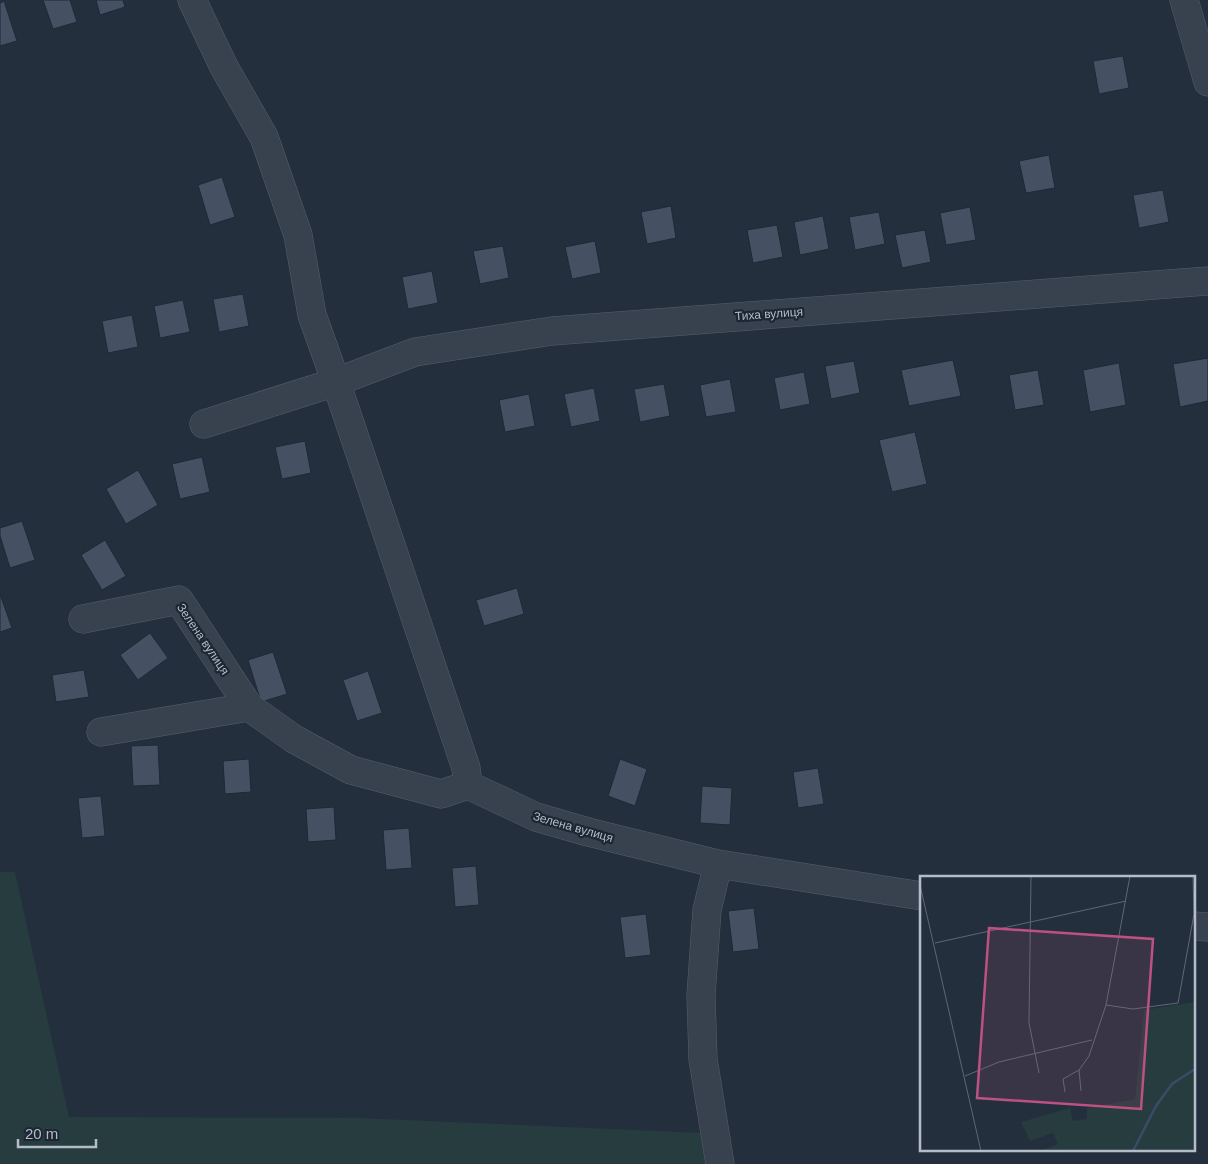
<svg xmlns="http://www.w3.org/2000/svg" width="1208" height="1164" font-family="Arial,sans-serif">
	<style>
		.green { fill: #263c3f }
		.building { fill: #455162; stroke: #1f2835 }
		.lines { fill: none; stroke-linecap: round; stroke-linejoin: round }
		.minor-casing { stroke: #565f6c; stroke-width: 29 }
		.minor { stroke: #38414e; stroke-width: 28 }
		.labels { text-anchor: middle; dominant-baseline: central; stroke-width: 4.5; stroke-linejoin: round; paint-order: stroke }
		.street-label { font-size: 12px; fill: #b4bcc9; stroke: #1d2633 }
		.inset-river { fill: none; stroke: #394c67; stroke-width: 2.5 }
		.inset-road { fill: none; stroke: #5e6776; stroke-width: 1 }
		.view { fill: #bd5182; fill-opacity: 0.15; stroke: #bd5182; stroke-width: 2.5 }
		.inset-edge { fill: none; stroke: #b4bcc9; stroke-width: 2.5 }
	</style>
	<rect width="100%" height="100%" fill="#242f3e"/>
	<path class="green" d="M0,872H15L69,1117L358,1118L703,1133L709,1164H0Z"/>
	<path class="building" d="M43,0H70L77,22L53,29Z
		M96,0H123L125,7L100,15Z
		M4,1L17,41L0,46V3Z
		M1123,56L1129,88L1099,94L1093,61Z
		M1049,155L1055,188L1026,193L1019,161Z
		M222,177L235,217L210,225L198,185Z
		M1163,190L1169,222L1139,228L1133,195Z
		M671,206L676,238L647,244L641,212Z
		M970,207L976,240L946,245L940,213Z
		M879,212L885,244L855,250L849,217Z
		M823,216L829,249L800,255L794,222Z
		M777,225L783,257L753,263L747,230Z
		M925,230L931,262L902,268L895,235Z
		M595,241L601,273L572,279L565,247Z
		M503,246L509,278L480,284L473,251Z
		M432,271L438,303L408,309L402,277Z
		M243,294L249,326L219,332L213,299Z
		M183,300L190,332L160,338L154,306Z
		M132,315L138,347L108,353L102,321Z
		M1208,358V401L1180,407L1173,364Z
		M953,360L961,396L909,406L901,370Z
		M854,361L860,393L831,399L825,366Z
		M1119,363L1126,405L1090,412L1083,370Z
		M1038,370L1044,405L1015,410L1009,375Z
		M804,372L810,404L780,410L774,378Z
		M730,379L736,412L706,417L700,385Z
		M664,384L670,416L640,422L634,389Z
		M594,388L600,421L571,427L564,394Z
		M529,394L535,426L505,432L499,400Z
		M915,432L927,484L892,492L879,440Z
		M305,441L311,473L282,479L275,447Z
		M202,457L210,492L180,499L172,464Z
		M138,470L158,505L126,524L106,489Z
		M22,521L35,560L10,568L0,536V528Z
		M105,540L126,576L102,590L81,555Z
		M517,588L524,614L484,626L476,600Z
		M0,594L12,628L0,632Z
		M150,633L168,658L138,680L120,655Z
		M273,652L287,694L261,702L248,660Z
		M84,670L89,697L56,702L52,675Z
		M368,671L382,713L357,721L343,680Z
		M158,745L160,785L133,786L131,746Z
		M249,759L251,792L225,794L223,761Z
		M620,759L647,769L635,806L608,796Z
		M818,768L824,804L798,808L793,772Z
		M702,786L732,788L730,825L700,823Z
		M101,796L105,836L82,838L78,798Z
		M334,807L336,840L308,842L306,809Z
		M409,828L412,868L386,870L383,830Z
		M476,866L479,905L455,907L452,868Z
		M754,908L759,949L733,952L728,911Z
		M646,914L651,955L625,958L620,917Z"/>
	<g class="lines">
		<defs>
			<path id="minor" d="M192,0L224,67L264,137L298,235L312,315L336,382L466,768L468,785
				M1184,0L1208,82
				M204,424L336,382L415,352L552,331L1208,281
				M83,619L179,600L249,707
				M101,732L249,707L294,739L351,770L441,794L468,785L536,817L588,832L718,864L922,896
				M718,864L707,910L701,995L703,1059L720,1164
				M1194,926L1208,927"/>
		</defs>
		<use href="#minor" class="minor-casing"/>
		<use href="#minor" class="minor"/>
	</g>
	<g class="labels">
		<g class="street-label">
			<text transform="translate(769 314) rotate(-4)">Тиха вулиця</text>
			<text transform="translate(203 639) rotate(56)">Зелена вулиця</text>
			<text transform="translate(573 827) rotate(16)">Зелена вулиця</text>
		</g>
	</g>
	<g transform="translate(920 876)">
		<rect width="275" height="275" fill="#242f3e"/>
		<path d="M275,126V275H120L138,268L133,257L110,265L101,246L150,232L153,245L167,243V232L215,223L224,134Z" fill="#263c3f"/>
		<path class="inset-river" d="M213,275L236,230L252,208L275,193"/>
		<path class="inset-road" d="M111,0L109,147L119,197M0,9L61,275M15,67L206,25M186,129L213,133L258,127L274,38L273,0M45,200L79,186L172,164M161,215L159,194L169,180L186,129L210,0M145,216L143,203L159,194"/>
		<path class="view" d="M69,52L233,63L221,233L57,222Z"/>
		<rect width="275" height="275" class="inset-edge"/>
	</g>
	<path d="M18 1139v8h78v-8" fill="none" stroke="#b4bcc9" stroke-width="2.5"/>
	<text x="25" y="1139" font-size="15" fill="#b4bcc9" stroke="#1d2633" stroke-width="4" paint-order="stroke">20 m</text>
</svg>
